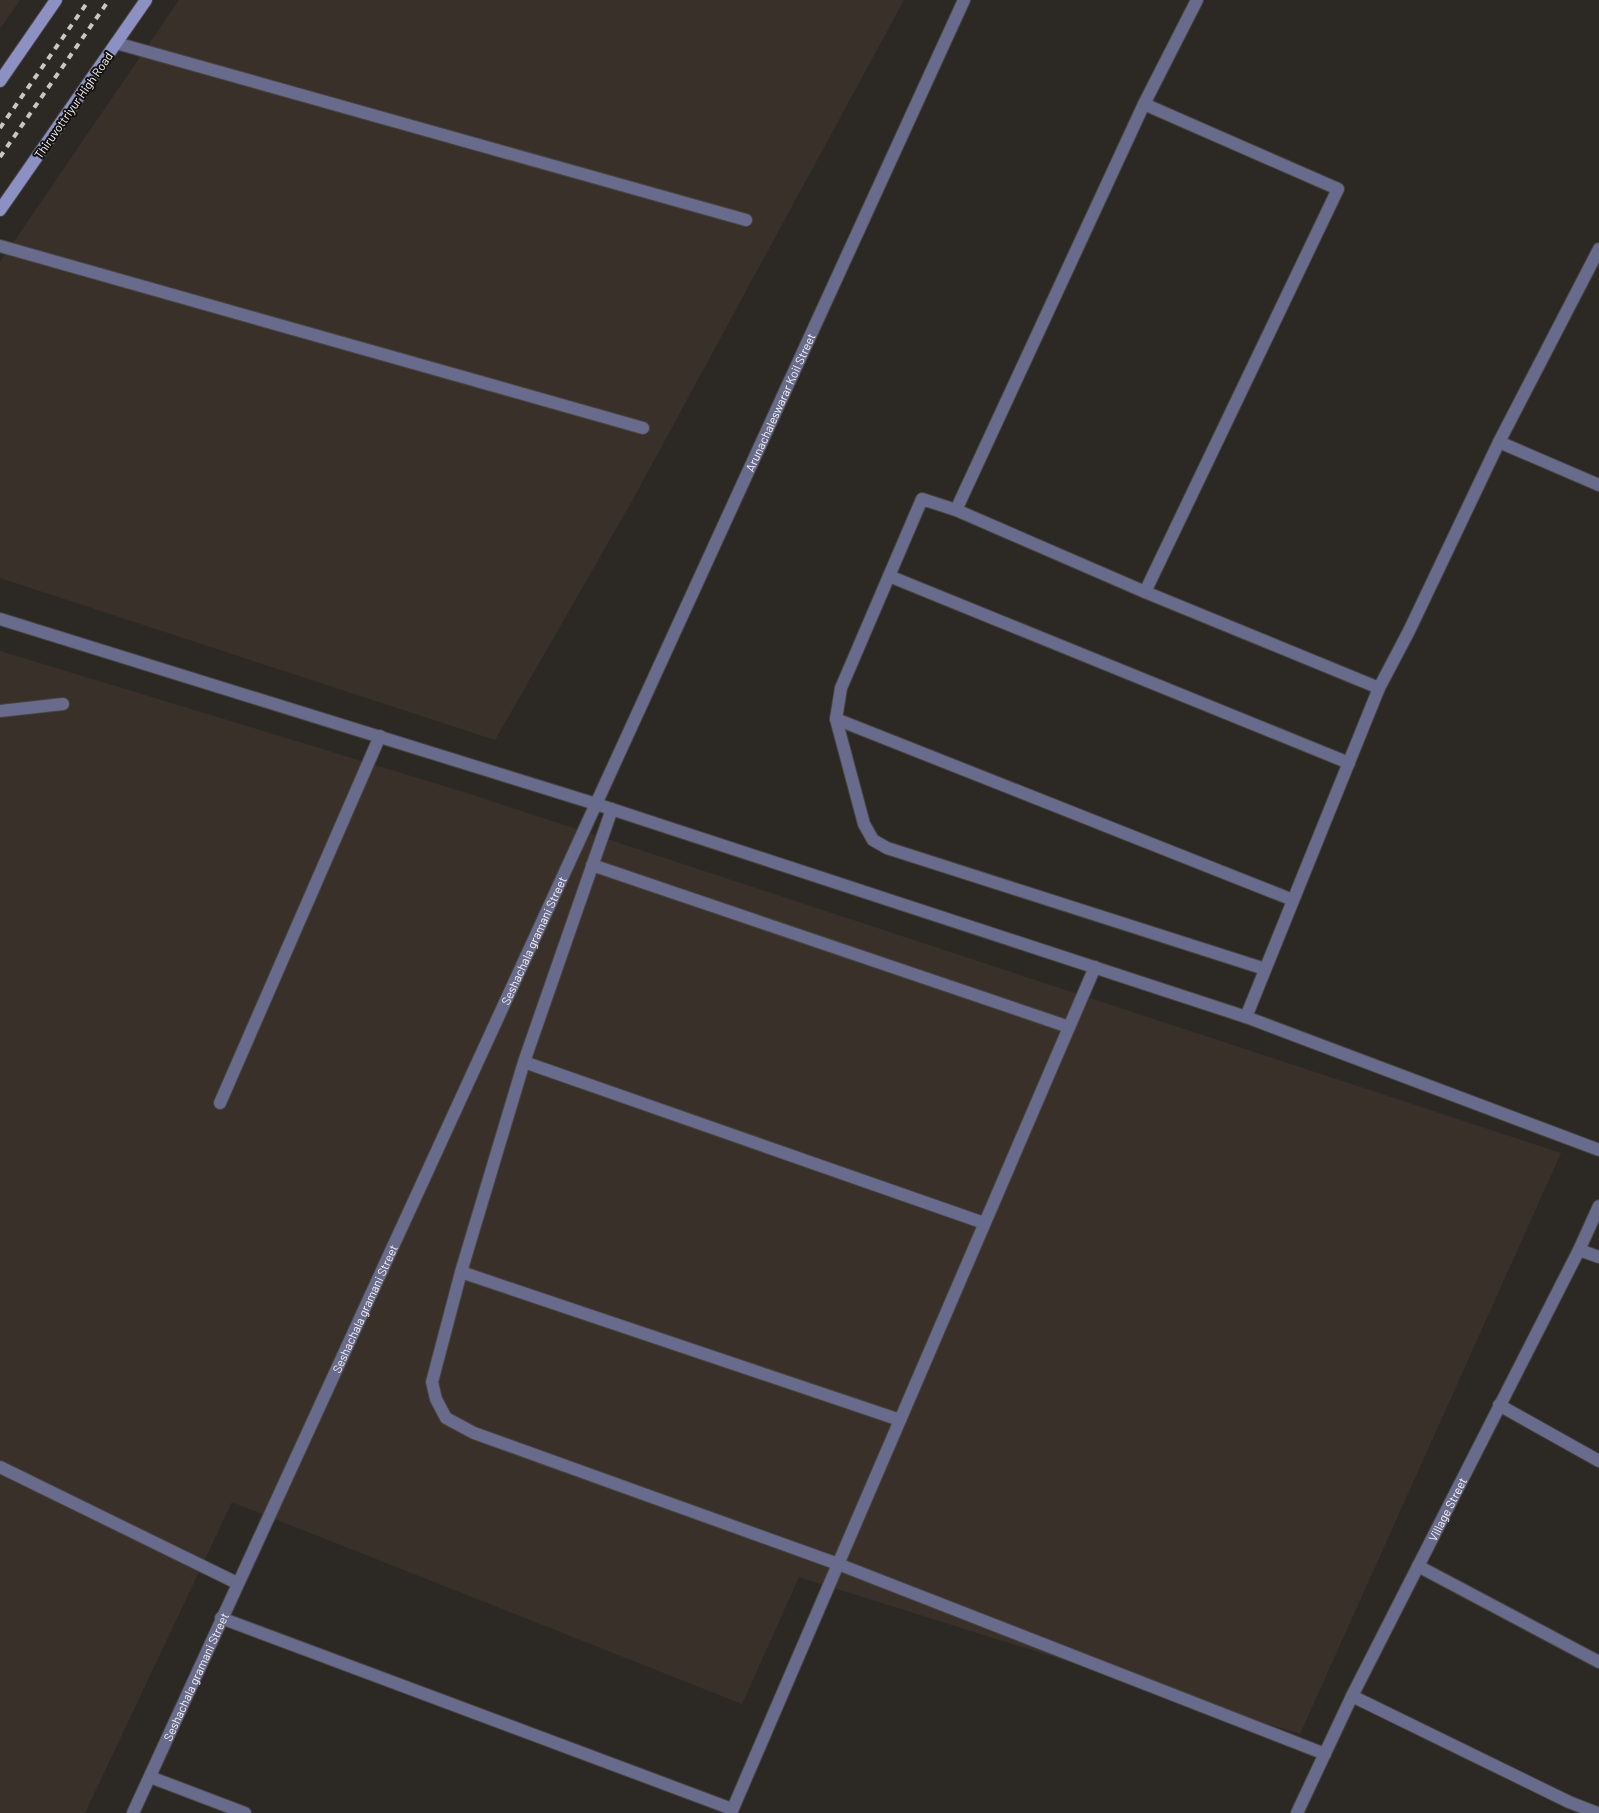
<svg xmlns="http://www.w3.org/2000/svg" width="1599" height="1813" font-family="Barlow,sans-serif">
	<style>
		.built { fill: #393129 }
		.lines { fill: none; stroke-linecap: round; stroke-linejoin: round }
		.service-casing { stroke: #484541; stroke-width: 14 }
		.minor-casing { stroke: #484541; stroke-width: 14 }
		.tertiary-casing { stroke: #484541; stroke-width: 14 }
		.secondary-casing { stroke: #484541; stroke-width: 14 }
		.service { stroke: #686b8b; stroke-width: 12 }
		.minor { stroke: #686b8b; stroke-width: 12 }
		.tertiary { stroke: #686b8b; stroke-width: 12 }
		.secondary { stroke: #8c90c2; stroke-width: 12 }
		.rail { stroke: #c9c6c3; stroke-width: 4; stroke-dasharray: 6 6; stroke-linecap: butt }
		.labels { text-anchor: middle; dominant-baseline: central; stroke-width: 4; stroke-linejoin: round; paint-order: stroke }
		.street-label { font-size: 12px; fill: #f5f2f0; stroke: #131210 }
	</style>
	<rect width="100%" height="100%" fill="#2c2925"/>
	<path class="built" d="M0,0H20L0,29Z
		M179,0H904L632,501L495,740L0,578V262Z
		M0,651L467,793L1561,1153L1300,1734L799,1577L742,1704L232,1502L85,1813H0Z"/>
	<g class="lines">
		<defs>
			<path id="service" d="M116,43L746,220
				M0,246L643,428
				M0,711L63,704
				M612,809L524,1062L461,1272L432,1382L436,1399L446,1418L474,1433L838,1564L1325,1754
				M592,865L1069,1027
				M524,1062L984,1223
				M220,1103L380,736
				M461,1272L900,1420
				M0,1467L237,1583"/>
			<g id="minor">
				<path d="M1197,0L1144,104L956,510L1145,592L1379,688"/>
				<path d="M1144,104L1338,189L1145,592"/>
				<path d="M1499,442L1599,485"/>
				<path d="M956,510L922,499L841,688L836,719L864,824L873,840L887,848L1265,969"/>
				<path d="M889,576L1349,763"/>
				<path d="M836,719L1293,900"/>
				<path id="s1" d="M596,804L964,0"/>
				<path d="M1246,1017L1379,688L1409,631L1499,442L1599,249"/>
				<path d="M1579,1250L1599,1257"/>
				<path d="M1499,1405L1599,1461"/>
				<path d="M1418,1566L1599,1662"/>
				<path d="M221,1618L732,1809"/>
				<path d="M1352,1696L1569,1802L1597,1813"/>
				<path d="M150,1777L245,1813"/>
				<path d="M731,1813L1095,967"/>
				<path id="s2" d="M1297,1813L1352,1696L1579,1250L1599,1206"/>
			</g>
			<g id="tertiary">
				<path d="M0,619L596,804L1246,1017L1599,1150"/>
				<path id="s3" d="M133,1813L596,804"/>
			</g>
			<path id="secondary" d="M0,81L56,0
				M0,210L146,0"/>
		</defs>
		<use href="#service" class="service-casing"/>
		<use href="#minor" class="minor-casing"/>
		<use href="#tertiary" class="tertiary-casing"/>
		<use href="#secondary" class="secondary-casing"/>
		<use href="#service" class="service"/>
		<use href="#minor" class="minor"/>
		<use href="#tertiary" class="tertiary"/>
		<use href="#secondary" class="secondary"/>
		<path class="rail" d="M0,128L89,0
			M0,157L109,0"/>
	</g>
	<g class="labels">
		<g class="street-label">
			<text transform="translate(73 105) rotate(-55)">Thiruvottriyur High Road</text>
			<text stroke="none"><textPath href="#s1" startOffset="442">Arunachaleswarar Koil Street</textPath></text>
			<text stroke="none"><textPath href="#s3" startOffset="960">Seshachala gramani Street</textPath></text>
			<text stroke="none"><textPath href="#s3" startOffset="555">Seshachala gramani Street</textPath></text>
			<text stroke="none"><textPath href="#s2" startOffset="339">Village Street</textPath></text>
			<text stroke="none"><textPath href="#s3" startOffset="150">Seshachala gramani Street</textPath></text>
		</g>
	</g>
</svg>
